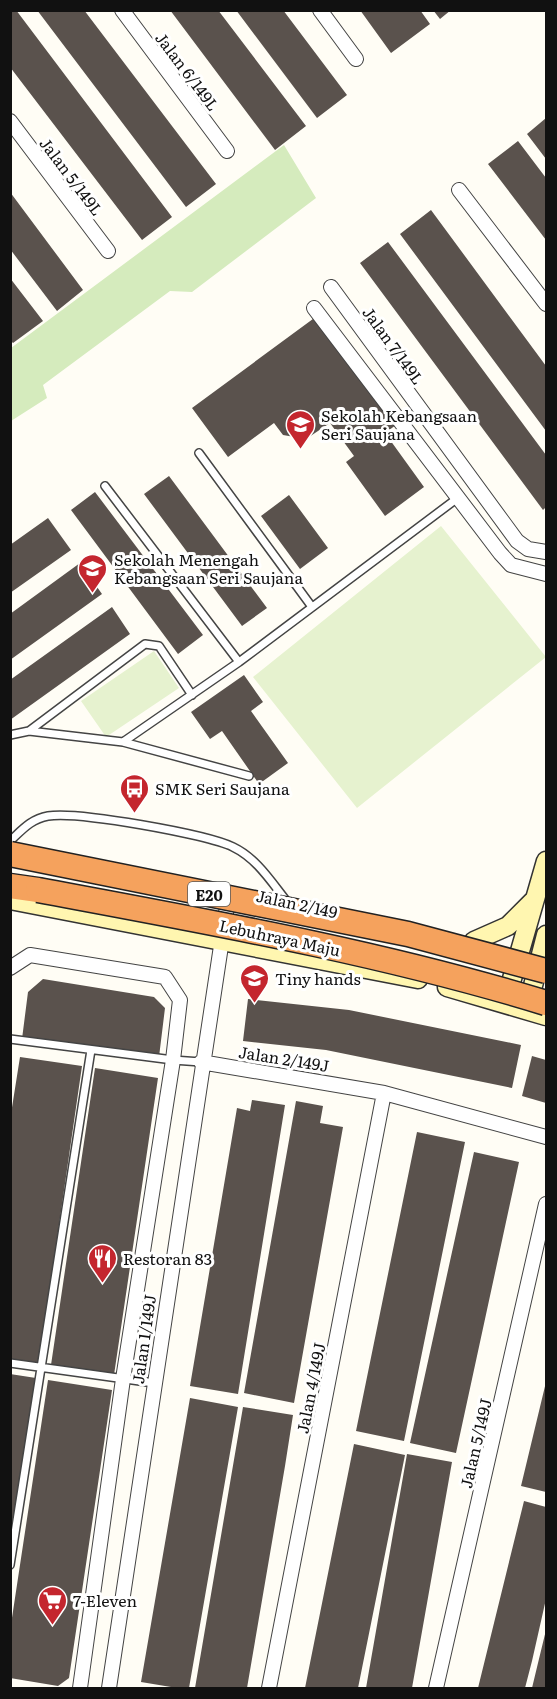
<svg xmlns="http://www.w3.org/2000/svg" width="557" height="1699" font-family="Literata,serif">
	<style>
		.green { fill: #d5ebbd }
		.pitch { fill: #e6f2cf }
		.building { fill: #5a524d }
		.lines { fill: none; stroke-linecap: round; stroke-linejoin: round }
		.service-casing { stroke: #444; stroke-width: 10 }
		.minor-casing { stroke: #444; stroke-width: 16 }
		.secondary-casing { stroke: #333; stroke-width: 21 }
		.motorway-casing { stroke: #222; stroke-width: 27 }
		.service { stroke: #fff; stroke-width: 7 }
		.minor { stroke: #fff; stroke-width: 14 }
		.secondary { stroke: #fff6b0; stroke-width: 18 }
		.motorway { stroke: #f5a25d; stroke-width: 24 }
		.motorway-bridge-casing { stroke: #222; stroke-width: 27; stroke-linecap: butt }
		.motorway-bridge { stroke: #f5a25d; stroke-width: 24 }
		.labels { text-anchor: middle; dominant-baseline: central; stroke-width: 6; stroke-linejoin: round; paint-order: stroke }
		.shield { fill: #fff; stroke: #585858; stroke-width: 1.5 }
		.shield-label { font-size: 15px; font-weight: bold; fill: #111 }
		.street-label { font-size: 16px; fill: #111; stroke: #fff }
		.poi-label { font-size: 16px; fill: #111; stroke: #fff; text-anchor: start }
	</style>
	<rect width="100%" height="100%" fill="#fffdf5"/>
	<path class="green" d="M284,145L316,198L192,292L170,291L43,385L47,398L11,421V348Z"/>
	<path class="pitch" d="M441,526L546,657L357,808L253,677Z
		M154,651L179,688L106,737L81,701Z"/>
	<path class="building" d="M10,10H16L172,217L142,240L10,67Z
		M37,10H84L216,184L186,207Z
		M170,10H218L306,126L275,150Z
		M236,10H283L347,95L317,118Z
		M360,10H420L430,24L391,53Z
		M433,10H451L440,19Z
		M546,118V159L527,134Z
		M518,141L546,178V240L488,164Z
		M10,192L83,290L57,311L10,249Z
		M431,210L546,366V431L400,234Z
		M388,242L546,455V507L543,510L360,263Z
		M10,278L43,321L13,343L10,340Z
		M317,316L396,425L385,433L424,487L385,516L346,462L354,456L330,423L306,439L283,435L274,423L228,457L192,408Z
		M169,476L267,608L242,626L144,494Z
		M95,492L203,635L178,654L71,510Z
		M289,495L328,548L300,569L261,516Z
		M48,518L71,550L10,593V545Z
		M80,563L102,594L10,660V614Z
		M112,607L130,634L10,720V680Z
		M244,675L263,702L251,711L288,763L259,784L222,731L210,739L191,712Z
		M43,979L154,997L165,1008L159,1057L22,1039L28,992Z
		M248,999L349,1010L521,1045L512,1088L326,1050L243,1041Z
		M532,1056L546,1060V1103L522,1096Z
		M20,1057L82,1066L39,1363L10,1359V1120Z
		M95,1068L158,1078L114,1375L51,1365Z
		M252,1100L285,1105L238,1394L190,1386L237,1108L250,1111Z
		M296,1101L323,1106L320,1123L343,1127L294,1403L244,1393Z
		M417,1132L465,1142L404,1441L356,1431Z
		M474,1152L519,1162L456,1453L410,1443Z
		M10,1374L36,1378L12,1544H10Z
		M48,1380L112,1390L69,1678L58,1686L10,1678V1631Z
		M546,1382V1492L521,1486Z
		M190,1398L238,1407L189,1688H177L141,1682Z
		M243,1407L293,1415L285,1466L247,1688H195Z
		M354,1444L405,1455L358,1688H305Z
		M407,1454L452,1462L412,1688H366Z
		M524,1501L546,1507V1599L532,1661L525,1688H478Z
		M546,1630V1688H532L538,1663Z"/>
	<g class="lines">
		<defs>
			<path id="service" d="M199,453L312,607
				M105,486L239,662
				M29,731L145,644L159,646L192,695
				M10,735L29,731L123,742L239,662L459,497
				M123,742L249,776
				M10,841C22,830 31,819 48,816C77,811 206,834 233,847C256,858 270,880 285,899
				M10,1039L173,1060L201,1062
				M10,1363L154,1383
				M10,1565L91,1050"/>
			<path id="minor" d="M122,10L227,151
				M320,10L356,59
				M10,121L108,251
				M459,190L546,304
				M331,287L517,541L528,549L546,552
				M314,308L500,553L511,565L546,574
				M10,968L30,955L165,977L180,1000L173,1060L123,1379L80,1688
				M201,1062L384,1093L546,1137
				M109,1688L229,893
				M269,1688L384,1093
				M436,1688L546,1204"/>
			<path id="secondary" d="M10,900L418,979
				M474,941L508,926L533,901
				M447,987L546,1016
				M505,1003L546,861
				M527,1009L546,935"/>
			<path id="motorway" d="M10,886L38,890"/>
		</defs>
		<use href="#service" class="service-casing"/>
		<use href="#minor" class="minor-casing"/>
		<use href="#secondary" class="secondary-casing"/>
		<use href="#motorway" class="motorway-casing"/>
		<use href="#service" class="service"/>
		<use href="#minor" class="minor"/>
		<use href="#secondary" class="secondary"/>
		<use href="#motorway" class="motorway"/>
		<defs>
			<path id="motorway-bridge" d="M10,854L408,934L546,971
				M38,890C209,922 380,952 546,1003"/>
		</defs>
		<use href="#motorway-bridge" class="motorway-bridge-casing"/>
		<use href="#motorway-bridge" class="motorway-bridge"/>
	</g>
	<defs>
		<symbol id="school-pin" viewBox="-11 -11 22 30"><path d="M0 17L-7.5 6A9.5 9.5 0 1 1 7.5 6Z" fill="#c4262e" stroke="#fff"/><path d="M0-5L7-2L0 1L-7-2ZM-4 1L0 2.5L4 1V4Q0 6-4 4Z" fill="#fff"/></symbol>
		<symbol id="bus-pin" viewBox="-11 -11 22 30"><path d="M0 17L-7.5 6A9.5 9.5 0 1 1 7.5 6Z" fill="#c4262e" stroke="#fff"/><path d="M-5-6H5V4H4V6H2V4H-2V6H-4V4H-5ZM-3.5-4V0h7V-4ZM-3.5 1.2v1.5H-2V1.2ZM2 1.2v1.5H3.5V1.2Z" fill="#fff"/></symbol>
		<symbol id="restaurant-pin" viewBox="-11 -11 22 30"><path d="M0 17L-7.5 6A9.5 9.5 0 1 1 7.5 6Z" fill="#c4262e" stroke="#fff"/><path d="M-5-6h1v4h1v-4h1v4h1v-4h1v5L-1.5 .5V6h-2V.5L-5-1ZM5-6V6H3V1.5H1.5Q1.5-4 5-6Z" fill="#fff"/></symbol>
		<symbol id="supermarket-pin" viewBox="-11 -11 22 30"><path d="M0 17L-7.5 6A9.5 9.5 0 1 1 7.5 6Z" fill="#c4262e" stroke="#fff"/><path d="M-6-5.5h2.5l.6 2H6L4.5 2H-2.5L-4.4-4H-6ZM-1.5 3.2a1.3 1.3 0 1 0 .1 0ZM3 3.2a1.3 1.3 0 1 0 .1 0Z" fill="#fff"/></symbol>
	</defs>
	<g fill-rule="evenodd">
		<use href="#school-pin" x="284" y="408" width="33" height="45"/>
		<use href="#school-pin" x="76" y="552" width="33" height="45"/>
		<use href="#bus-pin" x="118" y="772" width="33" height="45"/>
		<use href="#school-pin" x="238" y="962" width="33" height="45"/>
		<use href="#restaurant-pin" x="86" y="1242" width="33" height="45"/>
		<use href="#supermarket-pin" x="36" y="1584" width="33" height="45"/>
	</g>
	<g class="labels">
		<rect class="shield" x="188" y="882" width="42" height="24" rx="4.5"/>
		<g class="shield-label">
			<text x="209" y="894">E20</text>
		</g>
		<g class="street-label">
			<text transform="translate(188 71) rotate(53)">Jalan 6/149L</text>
			<text transform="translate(72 176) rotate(53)">Jalan 5/149L</text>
			<text transform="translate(394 345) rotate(54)">Jalan 7/149L</text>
			<text transform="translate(297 903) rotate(12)">Jalan 2/149</text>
			<text transform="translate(280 937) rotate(12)">Lebuhraya Maju</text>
			<text transform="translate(284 1058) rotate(9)">Jalan 2/149J</text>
			<text transform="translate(143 1339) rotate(-82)">Jalan 1/149J</text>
			<text transform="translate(310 1388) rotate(-79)">Jalan 4/149J</text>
			<text transform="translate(475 1443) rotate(-77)">Jalan 5/149J</text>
		</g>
		<g class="poi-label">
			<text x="321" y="415">Sekolah Kebangsaan<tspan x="321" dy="18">Seri Saujana</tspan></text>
			<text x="114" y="559">Sekolah Menengah<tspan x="114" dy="18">Kebangsaan Seri Saujana</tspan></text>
			<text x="155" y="788">SMK Seri Saujana</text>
			<text x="275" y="978">Tiny hands</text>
			<text x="123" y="1258">Restoran 83</text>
			<text x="73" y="1600">7-Eleven</text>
		</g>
	</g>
	<rect width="557" height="1699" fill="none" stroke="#111111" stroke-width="24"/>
</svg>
